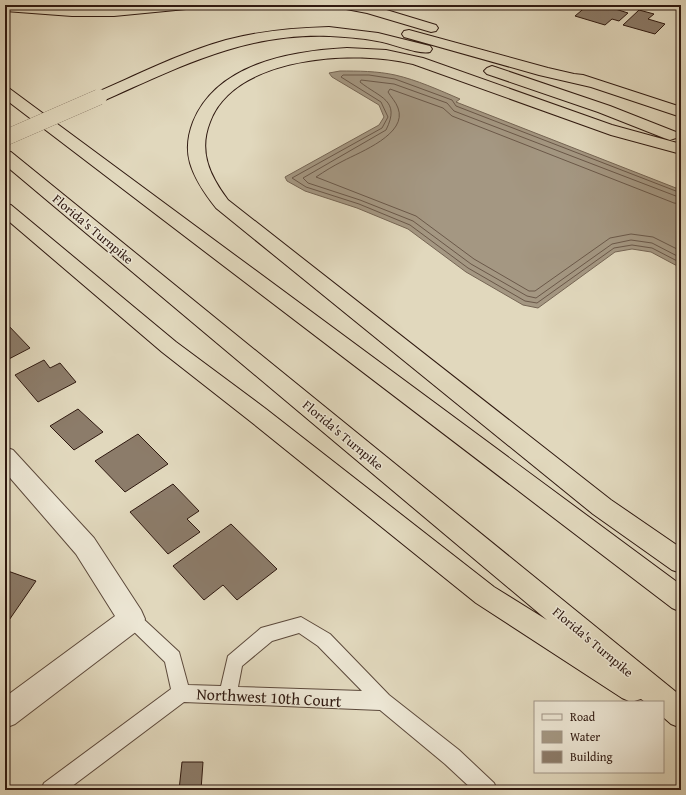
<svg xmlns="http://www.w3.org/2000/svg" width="686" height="795" font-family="'Gentium Book Plus',serif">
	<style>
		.water { fill: #a49782; stroke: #756554 }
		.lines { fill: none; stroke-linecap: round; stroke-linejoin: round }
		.shore { stroke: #6a5849; stroke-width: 1 }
		.building { fill: #8c7c6a; stroke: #2f1910 }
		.service-casing { stroke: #5c493b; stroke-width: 2 }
		.minor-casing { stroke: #5c493b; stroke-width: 2 }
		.motorway-casing { stroke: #2f1910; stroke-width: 2 }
		.service { fill: #ece6d4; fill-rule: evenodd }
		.minor { fill: #ece6d4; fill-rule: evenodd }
		.motorway { fill: #e1d8bd; fill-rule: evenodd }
		.motorway-bridge-casing { stroke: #2f1910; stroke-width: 16; stroke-linecap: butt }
		.motorway-bridge { stroke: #e1d8bd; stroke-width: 16 }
		.labels { text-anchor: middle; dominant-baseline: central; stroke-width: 3; stroke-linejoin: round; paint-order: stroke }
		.street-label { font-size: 13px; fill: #2f1910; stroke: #ece6d4 }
		.near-street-label { font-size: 16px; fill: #2f1910; stroke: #ece6d4 }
	</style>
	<rect width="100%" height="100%" fill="#e1d8bd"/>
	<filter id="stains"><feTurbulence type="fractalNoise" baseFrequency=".005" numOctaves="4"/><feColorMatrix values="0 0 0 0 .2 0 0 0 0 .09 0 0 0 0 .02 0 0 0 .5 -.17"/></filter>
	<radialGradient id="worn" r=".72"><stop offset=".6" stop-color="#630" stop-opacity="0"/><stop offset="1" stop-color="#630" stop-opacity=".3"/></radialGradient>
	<path class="water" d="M340,71C358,71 377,71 395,75C417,80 439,90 460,99L456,102L681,190V268L651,252L632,249L615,252L538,308L523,305L466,272L408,229L357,208L305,191L287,181L285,177L379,125L384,117L379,105L332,77L329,73Z"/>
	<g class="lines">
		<path class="shore" d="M681,193L456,106L452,100L395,79L369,75H343L341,77L381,102L388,117L382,128L292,178L306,187L359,204L410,225L468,268L525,301L537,303L614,248L632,245L652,248L681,263
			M681,198L454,111L447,103L394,84L361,80L360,82C380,98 401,100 386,130L303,178L308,183L360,200L413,221L471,264L527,296L536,298L612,244L631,240L652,243L681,258
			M681,204L674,203L452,116L443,108L390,89L388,92C391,97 396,102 398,108C408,134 360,152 343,161C333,166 325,171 316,177L416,216L474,259L529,291H535L610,238L631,234L653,237L681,251"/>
	</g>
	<path class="building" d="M588,5H608L606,6L628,13L619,21L612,19L605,25L575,16Z
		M639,10L654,14L648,19L665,24L655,34L623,25Z
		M6,323L30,348L5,361V324Z
		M44,360L50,368L60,363L76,382L38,402L15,375Z
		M78,409L103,432L74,450L50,426Z
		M138,434L168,464L125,492L95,461Z
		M173,484L199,511L187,519L200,532L168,554L130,512Z
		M231,524L277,569L237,600L223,585L204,600L173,566Z
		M5,570L36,581L5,626Z
		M182,762H203L201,790H179Z"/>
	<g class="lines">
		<defs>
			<path id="service" d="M132,611L138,614L179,652L188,685L221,686L228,656L261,628L301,617L330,634L389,695L459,750L494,783L497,790H473L445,764L380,710L184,702L67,790H41L44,783L171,689L165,662L126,624L124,619L126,614ZM299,633L318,646L362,691L238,687L242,666L272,641Z"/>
			<path id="minor" d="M5,447L13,450L94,538L141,610L145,619L141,628L15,724L5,728V697L115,616L76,554L5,472Z"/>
			<path id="motorway" d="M5,5H34L72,8L193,5L191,8L186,9L114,16H72L5,11Z
				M339,5H370L436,25L438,28L436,31L431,32L367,13L341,8Z
				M329,27L378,33L430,46L432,49L430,52C419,55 391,43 377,41C362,38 345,37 329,36C244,33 180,67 105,100L99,102L93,100L91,97L93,94C137,75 180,53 226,40C260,31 294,28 329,27Z
				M409,30L548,68L574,74L583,75L681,107V117L591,87L539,75L404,37L402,34L404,31Z
				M347,48L386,50L423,58L612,125L681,144V154L611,135L413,64C355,49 234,56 210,122C198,152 210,176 228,200L611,500L681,548V573L672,570L593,514L216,208C205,194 195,180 190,163C186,149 188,135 193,122C217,63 292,51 347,48Z
				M492,66L610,106L676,132L678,135L676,138L670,140L664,138L598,112L487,74L484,71L487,68Z
				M5,87L10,89L681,585V612L672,608L5,99Z
				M5,151L11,152L681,696V728L671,724L663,717V702H645L641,699L631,702L622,698L476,603L250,421L162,352L5,218V204L11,205L176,342L266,409L494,587L547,620L5,165Z"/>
		</defs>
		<use href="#service" class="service-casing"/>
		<use href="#minor" class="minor-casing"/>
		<use href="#motorway" class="motorway-casing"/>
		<use href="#service" class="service"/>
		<use href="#minor" class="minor"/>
		<use href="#motorway" class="motorway"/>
		<defs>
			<path id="motorway-bridge" d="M5,138L99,97"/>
		</defs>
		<use href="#motorway-bridge" class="motorway-bridge-casing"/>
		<use href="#motorway-bridge" class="motorway-bridge"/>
	</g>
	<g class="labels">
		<g class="street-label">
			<text transform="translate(93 229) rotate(40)">Florida's Turnpike</text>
			<text transform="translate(343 435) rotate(40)">Florida's Turnpike</text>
			<text transform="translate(593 642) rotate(40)">Florida's Turnpike</text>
		</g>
		<g class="near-street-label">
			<text transform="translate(269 697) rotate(3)">Northwest 10th Court</text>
		</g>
	</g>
	<rect width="686" height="795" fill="none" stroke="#e1d8bd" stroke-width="20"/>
	<rect x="6" y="6" width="674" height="783" fill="none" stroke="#2f1910" stroke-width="2"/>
	<rect x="10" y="10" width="666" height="775" fill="none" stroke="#2f1910"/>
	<rect x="534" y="701" width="130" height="72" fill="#ece6d4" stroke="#a09486"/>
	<rect x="542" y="714" width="20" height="6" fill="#ece6d4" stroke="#a09486"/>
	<text x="570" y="721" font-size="12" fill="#2f1910">Road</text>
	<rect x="542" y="731" width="20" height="12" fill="#a49782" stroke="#a09486"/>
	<text x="570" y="741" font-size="12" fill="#2f1910">Water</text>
	<rect x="542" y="751" width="20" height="12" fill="#8c7c6a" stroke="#a09486"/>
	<text x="570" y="761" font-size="12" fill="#2f1910">Building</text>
	<rect width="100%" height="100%" filter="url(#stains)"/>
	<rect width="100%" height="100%" fill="url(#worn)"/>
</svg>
